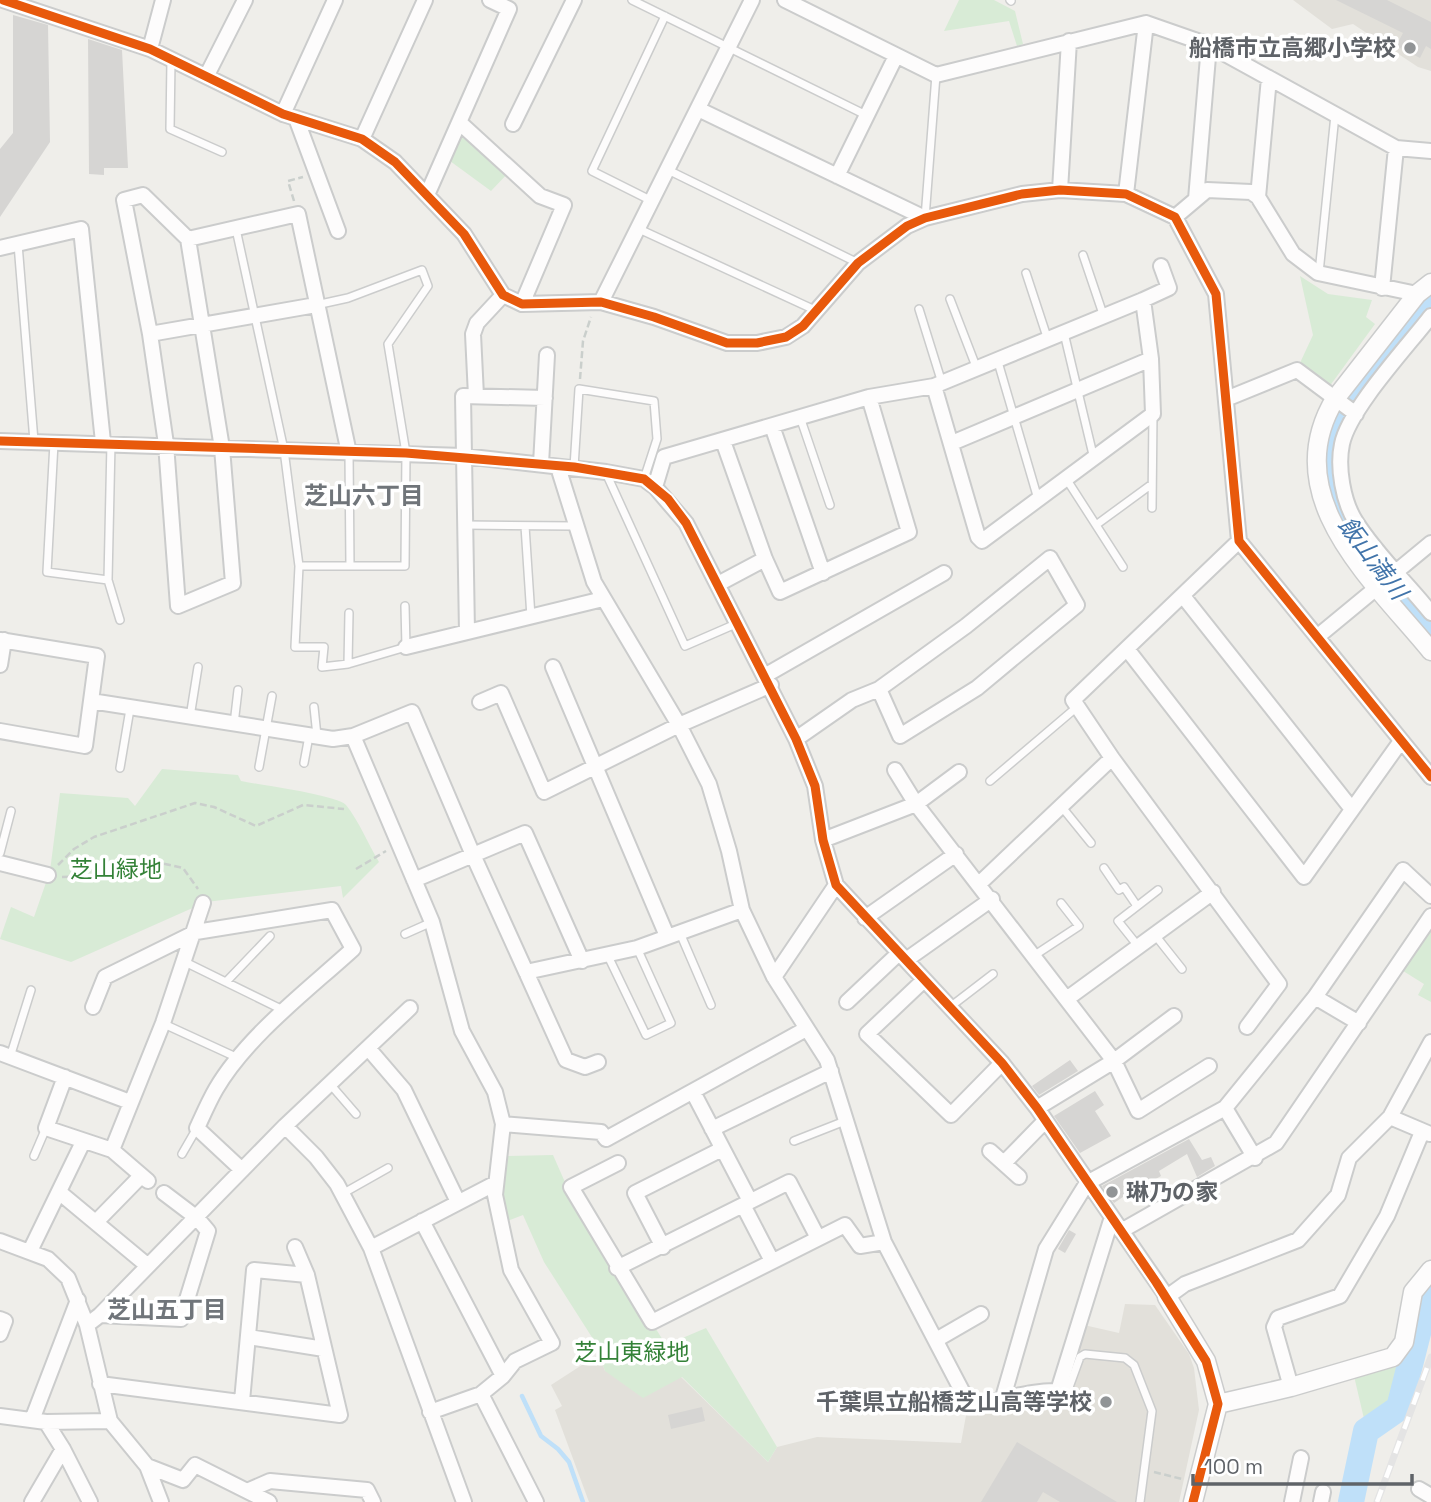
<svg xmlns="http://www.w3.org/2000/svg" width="1431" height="1502" font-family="'Space Grotesk','Noto Sans JP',sans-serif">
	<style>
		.education { fill: #e2e0da }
		.green { fill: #d8ebd6 }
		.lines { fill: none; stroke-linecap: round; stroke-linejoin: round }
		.stream { stroke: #bfe0f9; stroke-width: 4.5 }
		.river { stroke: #bfe0f9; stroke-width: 26 }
		.building { fill: #d6d5d3 }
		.service-casing { stroke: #cbcccc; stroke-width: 10 }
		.minor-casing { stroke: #cbcccc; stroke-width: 18 }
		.tertiary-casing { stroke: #cbcccc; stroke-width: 21 }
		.path { stroke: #cacfcc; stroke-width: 2.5; stroke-dasharray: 7 3.5; stroke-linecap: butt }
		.service { stroke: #fdfcfc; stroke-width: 7 }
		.minor { stroke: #fdfcfc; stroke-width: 14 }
		.tertiary { stroke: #fdfcfc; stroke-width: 18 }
		.rail-casing { stroke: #e4e4e4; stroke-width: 7 }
		.rail { stroke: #fff; stroke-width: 4.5; stroke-dasharray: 13; stroke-linecap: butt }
		.cycleway-casing { stroke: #fff; stroke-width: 13 }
		.cycleway { stroke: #e8590c; stroke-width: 9 }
		.poi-dot { fill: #919496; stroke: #fff; stroke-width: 2.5 }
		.labels { text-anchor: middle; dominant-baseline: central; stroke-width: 7; stroke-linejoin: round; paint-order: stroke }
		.poi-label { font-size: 23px; font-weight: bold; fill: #5f6368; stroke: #fff; text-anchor: end }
		.park-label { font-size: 23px; fill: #348238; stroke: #fff }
		.neighbourhood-label { font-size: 24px; font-weight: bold; fill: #70757a; stroke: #fff }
		.water-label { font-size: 24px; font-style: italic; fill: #4174aa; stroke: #fff }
	</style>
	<rect width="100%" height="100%" fill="#efeeea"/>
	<path class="education" d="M1293,0H1431V71L1418,67L1353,24L1332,29Z
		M1125,1304L1155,1305L1189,1354L1194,1368L1199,1410L1179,1502H589L555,1410L562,1406L551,1385L599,1354L605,1371L681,1377L768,1462L777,1447L817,1437L961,1443L967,1410H988L1039,1395L1061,1397L1084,1325L1119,1333Z"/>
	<path class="green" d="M959,0H994L1015,11L1023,44L1017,46L1009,21L944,31Z
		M463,133L510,171L491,191L450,161Z
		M1300,276L1328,294L1372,300L1366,317L1375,324L1329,387L1299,365L1313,335Z
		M162,769L238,775L241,781C260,785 337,795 346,805C359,821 368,844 379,862L343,898L341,886L206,902L71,962L0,939L11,907L34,917L50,871L60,793L128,798L135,806Z
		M1431,928V1002L1418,995L1424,984L1400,969Z
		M553,1155L568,1189L666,1345L706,1328L777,1447L768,1462L682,1377L643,1398L605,1371L595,1342L544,1262L523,1215L505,1222L500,1184L508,1156Z
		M1406,1361L1395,1403L1365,1423L1354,1376Z"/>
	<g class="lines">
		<path class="stream" d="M522,1396L541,1436L558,1449L569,1462L583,1502"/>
		<path class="river" d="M1431,298L1337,422L1330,476L1337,512L1347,529L1431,633
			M1351,1502L1366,1431L1399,1408L1427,1298L1431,1293"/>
	</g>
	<path class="building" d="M1336,0H1387L1431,22V49L1426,46L1420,58L1396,46L1403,33Z
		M13,15L48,25L50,142L0,217V149L13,133Z
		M88,39L122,50L128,168H104V175L89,174Z
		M1070,1060L1078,1071L1039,1095L1032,1086Z
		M1095,1091L1104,1105L1095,1111L1111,1136L1080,1153L1054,1116Z
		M1189,1139L1202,1160L1211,1157L1215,1166L1197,1177L1187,1154L1159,1171L1161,1176L1149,1183L1148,1180L1114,1203L1102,1186Z
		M1069,1230L1076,1234L1065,1253L1058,1249Z
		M702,1407L705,1421L671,1429L668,1415Z
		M1017,1442L1117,1502H1060L1043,1492L1037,1502H981Z"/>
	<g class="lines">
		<defs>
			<path id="service" d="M632,0L866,115
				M1010,0L1011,1
				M171,60L170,129L222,152
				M668,170L858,263
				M652,201L592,171L665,16
				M925,218L936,75
				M236,229L284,450L299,566L295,647H324L322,667L348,664L406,647L405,606
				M639,229L817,311
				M18,244L34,441
				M1083,255L1104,317
				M1026,273L1048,340
				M1319,273L1335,115
				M950,299L977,369
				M919,309L942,383
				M1064,333L1094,459
				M998,362L1038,499
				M800,417L830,505
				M54,443L47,572L108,580L111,443
				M349,453L350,566
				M574,467L579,389L654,401L657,439L644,479
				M606,473L685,646L738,623
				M1067,480L1123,567
				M1152,508L1153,414
				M465,525L575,526
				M1096,525L1152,484
				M525,526L531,617
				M299,566H405L406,453L388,344L428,286L422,270L348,298L316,305
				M108,580L120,620
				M348,664L349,613
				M314,707L317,736
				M190,717L198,667
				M234,724L238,690
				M304,763L309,736
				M259,767L272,696
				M120,768L130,709
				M990,781L1077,707
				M1061,806L1091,843
				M0,853L11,811
				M1104,868L1119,890L1124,887L1137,906
				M680,933L711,1005
				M405,934L432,922
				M1155,935L1182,969
				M1138,946L1118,921L1158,890
				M1035,955L1079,926L1061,903
				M608,956L646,1035L671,1023L637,948
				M185,962L285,1011
				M226,982L270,936
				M950,1007L993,974
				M164,1024L238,1058
				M10,1057L31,990
				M330,1084L356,1114
				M794,1141L845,1121
				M182,1154L197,1128
				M34,1156L46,1128
				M342,1194L388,1168
				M1059,1391L1068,1390L1080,1357L1085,1354L1125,1358L1134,1365L1152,1411L1140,1502"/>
			<path id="minor" d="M3,0L150,49L283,114L362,139L395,162L464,234L503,295L522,304L601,302L654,317L727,343H757L786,337L803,326L858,263L907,226L925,218L1022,194L1060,190L1126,194L1175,217L1216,294L1239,541L1431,777
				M785,0L936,75L1146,23L1209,45L1396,148L1431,151
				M150,49L163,0
				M207,75L245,0
				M698,109L925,218
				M283,114L335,0
				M296,118L338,231
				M460,123L540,196L564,205L522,304
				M513,124L574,0
				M362,139L425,0
				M837,176L896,56
				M1060,190L1069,41
				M1126,194L1146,23
				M143,195L188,239L222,448L233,583L178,606L166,444L150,334L124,200Z
				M427,195L509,9L490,0
				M1258,197L1269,78
				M1196,199L1209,45
				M1175,217L1207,190L1251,192L1258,197L1293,254L1318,273L1417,294
				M188,239L298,214L349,453
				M0,248L81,229L103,442
				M1382,288L1396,148
				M601,302L752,0
				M1431,316C1408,346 1349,409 1342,444C1337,467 1343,502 1356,522C1376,554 1407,583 1431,613
				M150,334L316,305
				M934,386L978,537L982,541L1153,414L1151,359L1143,300
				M476,396L473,334L477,323L503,295
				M1226,399L1297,370L1356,414
				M772,426L823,573
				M0,441L463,456L606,472L644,479L655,487L686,523L796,739L815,786L823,840L836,885L1002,1063L1037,1108L1167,1297L1185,1284L1298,1240L1338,1195L1349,1158L1390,1117L1431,1042
				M723,441L765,559L780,592L909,532L869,397
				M952,443L1151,359
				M541,464L547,355
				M558,467L594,582L679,725L709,784L729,851L742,910L774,977L827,1060L884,1242L962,1391L974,1404C1002,1401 1030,1390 1058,1391L1112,1217
				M655,487L664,457L869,397L934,386L1143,300L1169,288L1161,266
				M1239,541L1073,700L1112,758L1279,984L1247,1027
				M718,584L765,559
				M1183,596L1351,808
				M467,632L463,396L545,398
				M1317,637L1431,543
				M0,640L97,656L85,746L0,731
				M406,647L603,599
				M1127,649L1304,877L1401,741
				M0,665L4,640
				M553,667L667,936
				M766,675L944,573
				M91,701L333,739L353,736L412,712L473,855L566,1060L585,1067L598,1062
				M480,702L501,693L544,792L679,725L771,685
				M353,736L432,922L462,1031L495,1092L503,1124L495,1195L511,1270L552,1343L515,1361L503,1376L481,1394L430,1412
				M796,739L852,700L879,689L966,626L1050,558L1077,605L977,688L900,736L879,689
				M895,770L916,804L1114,1061L1138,1111L1209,1066
				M823,840L916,804L959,772
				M0,863L48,875
				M414,880L525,833L582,961
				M980,883L1112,758
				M865,918L956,854
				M906,960L992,899
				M526,972L637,948L742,910
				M774,977L836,885
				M924,980L867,1034L951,1115L1002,1063
				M1315,997L1359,1023
				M1068,998L1213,892
				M847,1002L899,953
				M93,1007L105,977L196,932L332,910L353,949C308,990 247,1036 216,1089C209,1101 203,1115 197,1128L242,1170
				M368,1048L404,1090L458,1202
				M0,1053L130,1102
				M65,1077L46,1128L112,1150L148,1181
				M693,1092L750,1201
				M1037,1108L1114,1061L1174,1016
				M1225,1108L1255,1158
				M1390,1117L1430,1134
				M503,1124L601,1132L606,1139L806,1029
				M285,1126L316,1157L337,1184L371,1248L464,1502
				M712,1129L831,1071
				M112,1150L163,1023L203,903
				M990,1151L1019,1177
				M618,1163L571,1187L652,1322L845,1225L860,1246L884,1242
				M1004,1163L1045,1121
				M59,1192L148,1266
				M743,1205L772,1261
				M422,1221L503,1376
				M96,1222L141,1176
				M1121,1231L1276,1143L1431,916
				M0,1241L48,1259L68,1278L87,1325L110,1421L147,1466L161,1502
				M663,1247L635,1193L722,1149
				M371,1248L496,1183
				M30,1251L83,1142
				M617,1268L789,1182L818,1238
				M100,1315L181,1319L208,1231L197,1218L164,1193
				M0,1319L5,1321L0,1334
				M87,1325L100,1315L285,1126L410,1008
				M248,1337L324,1349
				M936,1340L981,1314
				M100,1384L340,1415L307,1275L295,1247
				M1291,1387L1274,1327L1278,1318L1340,1296L1387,1216L1422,1132
				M481,1394L536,1502
				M242,1401L254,1270L307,1275
				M1002,1401L1046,1249L1087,1183L1225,1108L1315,997L1403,870L1431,896
				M0,1416L46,1422L110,1421
				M32,1420L78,1300
				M46,1422L63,1449L90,1502
				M147,1466L183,1480L195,1465L269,1502
				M1419,1489L1431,1496
				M247,1491L270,1481L367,1490L373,1502
				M32,1502L63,1449
				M1292,1502L1301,1458
				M1321,1502L1323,1492"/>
			<path id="tertiary" d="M1431,283L1417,294L1335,399C1276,497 1374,581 1431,651
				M1167,1297L1206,1361L1218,1404L1193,1502
				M1218,1404L1291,1387L1393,1357L1404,1342L1413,1292L1431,1270"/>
		</defs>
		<use href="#service" class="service-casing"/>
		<use href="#minor" class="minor-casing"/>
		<use href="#tertiary" class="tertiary-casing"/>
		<path class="path" d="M294,201L288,181L303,177
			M580,379L583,341L591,317
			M58,865L74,849L94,837L195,803L214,807L256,826L303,805L344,809
			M356,869L386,851
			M62,877L105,875L148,860L183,868L198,889
			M1154,1472L1182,1479"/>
		<use href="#service" class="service"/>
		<use href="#minor" class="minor"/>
		<use href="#tertiary" class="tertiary"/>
		<defs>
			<path id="rail" d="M1377,1502L1431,1357"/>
		</defs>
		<use href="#rail" class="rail-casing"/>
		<use href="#rail" class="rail"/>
		<defs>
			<path id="cycleway" d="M3,0L150,49L283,114L362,139L395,162L464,234L503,295L522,304L601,302L654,317L727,343H757L786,337L803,326L858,263L907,226L925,218L1022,194L1060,190L1126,194L1175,217L1216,294L1239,541L1431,777
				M0,441L406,453L574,467L644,479L668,499L686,523L796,739L815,786L823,840L836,885L1002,1063L1037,1108L1156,1282L1206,1361L1218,1404L1193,1502"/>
		</defs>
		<use href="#cycleway" class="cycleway-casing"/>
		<use href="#cycleway" class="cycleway"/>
	</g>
	<g class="poi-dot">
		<circle cx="1410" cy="48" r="7"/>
		<circle cx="1112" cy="1192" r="7"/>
		<circle cx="1106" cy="1402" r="7"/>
	</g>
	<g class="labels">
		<g class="poi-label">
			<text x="1396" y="48">船橋市立高郷小学校</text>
			<text x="1126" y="1192" text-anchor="start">琳乃の家</text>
			<text x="1092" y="1402">千葉県立船橋芝山高等学校</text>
		</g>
		<g class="park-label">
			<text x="116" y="869">芝山緑地</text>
			<text x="632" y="1352">芝山東緑地</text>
		</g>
		<g class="neighbourhood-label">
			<text x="364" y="495">芝山六丁目</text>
			<text x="167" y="1309">芝山五丁目</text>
		</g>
		<g class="water-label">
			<text transform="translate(1373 558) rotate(53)">飯山満川</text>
		</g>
	</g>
	<path d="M1193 1474v10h219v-10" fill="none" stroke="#5f6368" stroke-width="3.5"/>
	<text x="1204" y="1474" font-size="21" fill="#5f6368" stroke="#ffffff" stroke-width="5" paint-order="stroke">100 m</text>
</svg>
